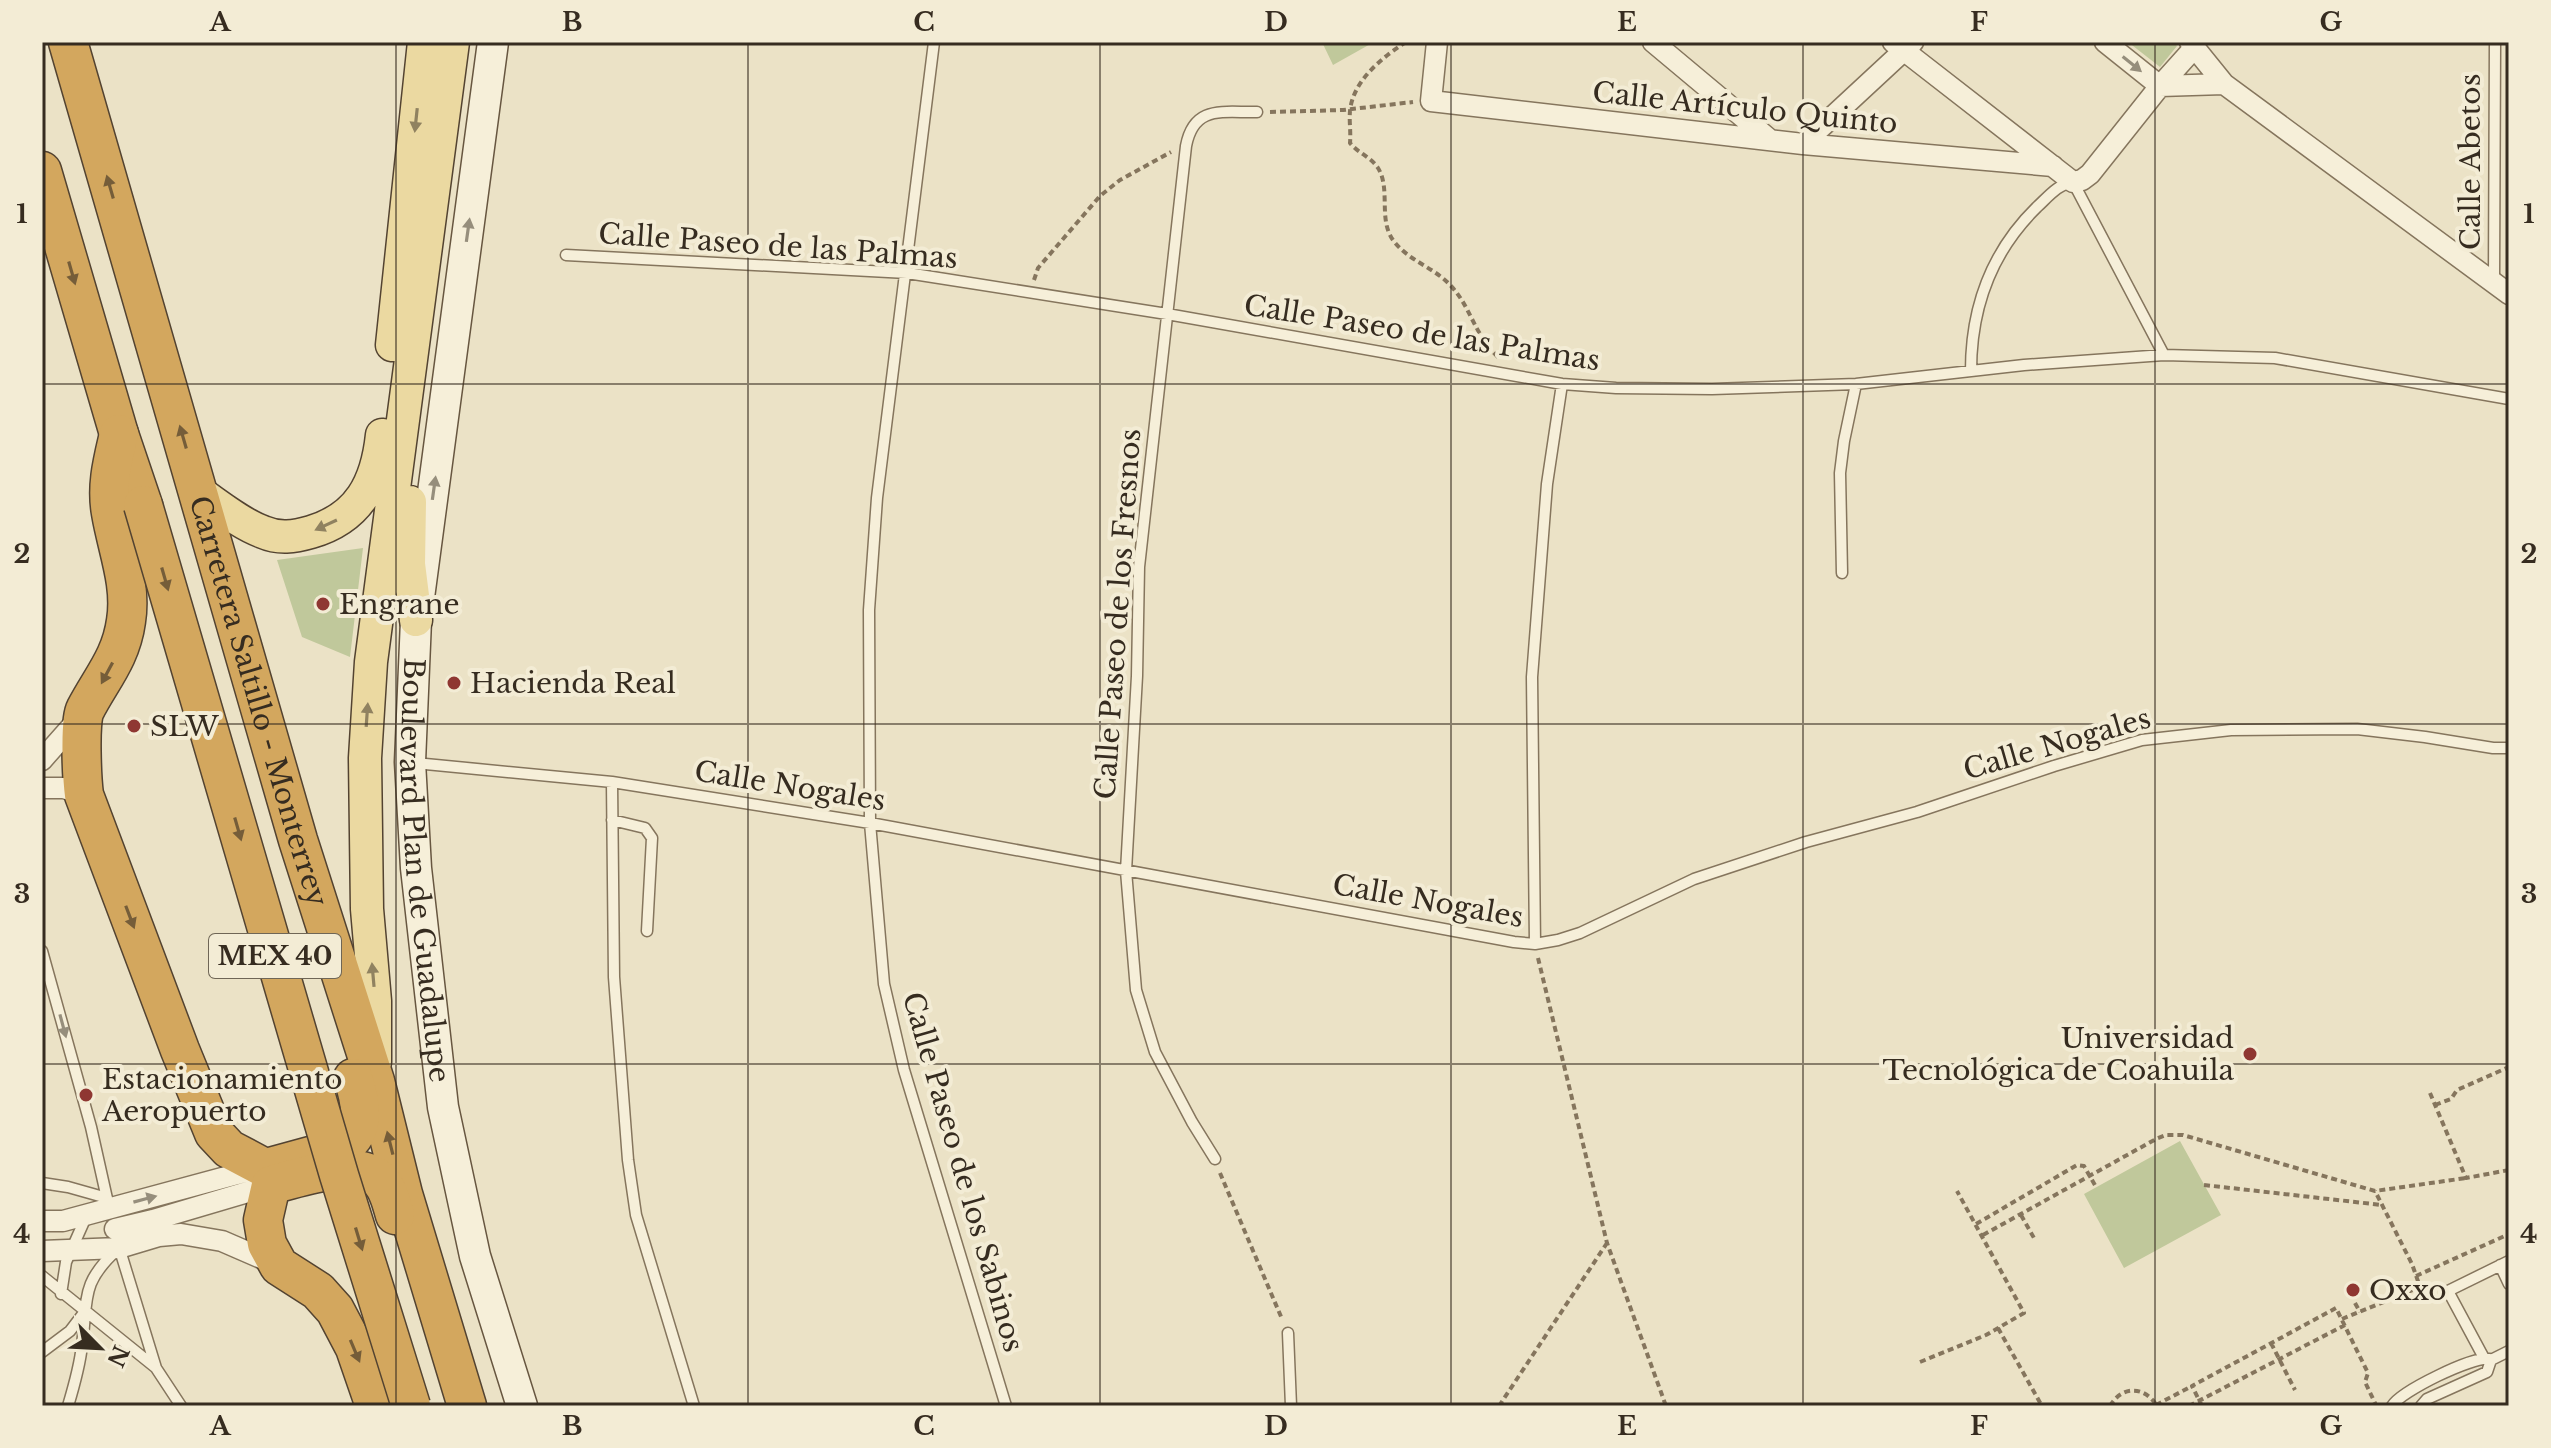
<svg xmlns="http://www.w3.org/2000/svg" width="2551" height="1448" font-family="'Libre Baskerville',serif">
	<style>
		.green { fill: #c0c89b }
		.lines { fill: none; stroke-linecap: round; stroke-linejoin: round }
		.lane-casing { stroke: #85755d; stroke-width: 13 }
		.street-casing { stroke: #85755d; stroke-width: 23 }
		.secondary-casing { stroke: #675640; stroke-width: 33 }
		.primary-casing { stroke: #534331; stroke-width: 35 }
		.highway-casing { stroke: #534331; stroke-width: 41 }
		.path { stroke: #85755d; stroke-width: 4; stroke-dasharray: 6 4; stroke-linecap: butt }
		.lane { stroke: #f6efd9; stroke-width: 10 }
		.street { stroke: #f6efd9; stroke-width: 20 }
		.secondary { stroke: #f6efd9; stroke-width: 30 }
		.primary { stroke: #ebd9a1; stroke-width: 32 }
		.highway { stroke: #d3a75e; stroke-width: 38 }
		.highway-bridge-casing { stroke: #534331; stroke-width: 41; stroke-linecap: butt }
		.highway-bridge { stroke: #d3a75e; stroke-width: 38 }
		.oneway { fill: #968e7c }
		.oneway2 { fill: #908260 }
		.oneway3 { fill: #755d39 }
		.grid { fill: none; stroke: #362c20; stroke-width: 2; stroke-opacity: 0.55 }
		.poi-dot { fill: #8f3732; stroke: #f3ecd5; stroke-width: 3 }
		.labels { text-anchor: middle; dominant-baseline: central; stroke-width: 8; stroke-linejoin: round; paint-order: stroke }
		.shield { fill: #f3ecd5; stroke: #6f6656; stroke-width: 2 }
		.shield-label { font-size: 26px; font-weight: bold; fill: #362c20 }
		.street-label { font-size: 28px; fill: #362c20; stroke: #f3ecd5 }
		.poi-label { font-size: 28px; fill: #362c20; stroke: #f3ecd5; text-anchor: start }
		.neatline { fill: none; stroke: #362c20; stroke-width: 3 }
		.grid-label { font-size: 26px; text-anchor: middle; font-weight: bold; fill: #362c20 }
	</style>
	<rect width="100%" height="100%" fill="#ebe2c6"/>
	<path class="green" d="M1322,42H1374L1333,65Z
		M2128,42H2173L2177,46L2160,67Z
		M363,548L350,657L302,637L277,560Z
		M2180,1141L2221,1215L2124,1268L2084,1194Z"/>
	<g class="lines">
		<defs>
			<path id="lane" d="M934,42L877,498L869,610L870,823L884,984L904,1070L1006,1406
				M566,255L907,273L1167,314L1562,384L1616,388L1712,389L1856,384L2024,365L2164,355L2275,358L2509,399
				M2494,281L2495,42
				M1971,371C1971,308 1991,252 2037,207C2048,197 2058,184 2073,182L2164,355
				M1842,573L1840,473L1844,441L1856,384
				M415,763L612,782L870,823L1514,942L1535,944L1558,940L1580,933L1694,879L1806,842L1917,812L2054,766L2142,740L2231,730L2357,729L2425,737L2493,748H2509
				M612,782L614,977L628,1160L636,1215L694,1406
				M612,820L645,828L652,838L647,931
				M1535,944L1532,677L1547,484L1562,384
				M42,951L91,1127L110,1212
				M1215,1159L1192,1122L1155,1052L1136,990L1126,871L1137,676L1139,567L1186,146C1194,104 1224,113 1257,112
				M42,1183L68,1187L107,1198
				M119,1247L156,1368L181,1406
				M2500,1265L2509,1284
				M42,1276L155,1367
				M61,1294L66,1262L86,1217
				M1288,1333L1291,1406
				M42,1352L70,1331L83,1314
				M2484,1358L2448,1291L2509,1261
				M68,1406C74,1386 80,1365 82,1345C88,1299 80,1283 118,1249
				M2392,1406C2401,1391 2473,1356 2489,1359
				M2421,1406L2427,1399L2487,1372L2491,1360L2509,1351"/>
			<path id="street" d="M1437,42L1431,101L1803,144L2053,166
				M1653,42L1769,139
				M1893,42L2073,182L2082,180L2090,174L2160,86L2195,47
				M2105,42L2160,86L2224,84
				M2190,42L2224,84L2509,294
				M1803,144L1913,42
				M42,760L81,716
				M42,788H64L84,795
				M42,1221H63L263,1167
				M115,1229L153,1220L271,1185
				M42,1251L119,1248L159,1236L181,1234L222,1241L275,1264"/>
			<g id="secondary">
				<path id="s1" d="M493,42L416,620L410,762L416,868L443,1107L475,1256L522,1406"/>
			</g>
			<path id="primary" d="M392,345L424,42
				M200,493C219,506 241,524 263,532C279,539 294,537 311,532C359,518 377,483 382,435
				M410,502L409,564L416,620
				M375,1062V1001L367,909L365,758L371,662L453,42"/>
			<g id="highway">
				<path id="s2" d="M68,42L298,840L375,1081L403,1194L467,1406"/>
				<path d="M42,171L119,434L143,505"/>
				<path d="M119,434C113,460 106,485 111,513C117,549 132,584 126,621C121,658 101,679 85,710C79,721 82,780 84,795L180,1050L214,1133L229,1149L263,1167H270L343,1147C367,1130 361,1102 353,1078"/>
				<path d="M375,1406L355,1348L335,1310L318,1291L279,1266L267,1244L263,1220L271,1185C297,1178 351,1159 376,1177C388,1185 391,1202 395,1215"/>
			</g>
		</defs>
		<use href="#lane" class="lane-casing"/>
		<use href="#street" class="street-casing"/>
		<use href="#secondary" class="secondary-casing"/>
		<use href="#primary" class="primary-casing"/>
		<use href="#highway" class="highway-casing"/>
		<path class="path" d="M1406,42C1383,57 1353,80 1350,111C1349,121 1351,132 1350,143C1358,153 1371,157 1378,168C1391,189 1378,219 1393,240C1408,261 1434,267 1451,286C1471,307 1474,335 1499,358
			M1270,112L1343,110L1413,102
			M1034,280L1038,268L1100,196L1120,180L1171,152
			M1538,958L1607,1243L1666,1406
			M2430,1093L2466,1178L2509,1170
			M2435,1105L2451,1099L2457,1090L2509,1067
			M1220,1173L1282,1319
			M2204,1185L2382,1205
			M2021,1215L2034,1238
			M1976,1224L2077,1165L2084,1166L2096,1187
			M1983,1235L2156,1139L2166,1135H2183L2375,1191L2466,1178
			M2416,1276L2509,1234
			M2355,1303L2360,1312
			M2342,1319L2420,1287L2412,1264L2375,1191
			M1998,1328L2042,1406
			M2271,1343L2295,1390
			M1920,1362L1986,1335L2024,1313L1957,1191
			M2156,1405L2192,1386
			M2364,1405L2368,1406
			M1499,1406L1607,1243
			M2110,1406C2122,1385 2145,1386 2157,1406
			M2189,1406L2345,1325
			M2202,1406L2192,1386L2336,1308L2368,1373L2365,1382L2376,1405"/>
		<use href="#lane" class="lane"/>
		<use href="#street" class="street"/>
		<use href="#secondary" class="secondary"/>
		<use href="#primary" class="primary"/>
		<use href="#highway" class="highway"/>
		<defs>
			<path id="highway-bridge" d="M143,505L339,1175L411,1406"/>
		</defs>
		<use href="#highway-bridge" class="highway-bridge-casing"/>
		<use href="#highway-bridge" class="highway-bridge"/>
	</g>
	<defs><path id="oneway-solid" d="M-6-.8H1V-3.2L6.5 0L1 3.2V.8H-6Z" transform="scale(2)"/></defs>
	<g class="oneway">
		<use href="#oneway-solid" transform="translate(2132 64) rotate(39)"/>
		<use href="#oneway-solid" transform="translate(468 230) rotate(-82)"/>
		<use href="#oneway-solid" transform="translate(434 488) rotate(-82)"/>
		<use href="#oneway-solid" transform="translate(63 1026) rotate(75)"/>
		<use href="#oneway-solid" transform="translate(145 1199) rotate(-15)"/>
	</g>
	<g class="oneway2">
		<use href="#oneway-solid" transform="translate(416 120) rotate(96)"/>
		<use href="#oneway-solid" transform="translate(326 525) rotate(155)"/>
		<use href="#oneway-solid" transform="translate(367 715) rotate(-86)"/>
		<use href="#oneway-solid" transform="translate(373 975) rotate(-95)"/>
	</g>
	<g class="oneway3">
		<use href="#oneway-solid" transform="translate(110 187) rotate(-106)"/>
		<use href="#oneway-solid" transform="translate(72 273) rotate(74)"/>
		<use href="#oneway-solid" transform="translate(183 437) rotate(-106)"/>
		<use href="#oneway-solid" transform="translate(165 579) rotate(74)"/>
		<use href="#oneway-solid" transform="translate(107 673) rotate(118)"/>
		<use href="#oneway-solid" transform="translate(238 829) rotate(74)"/>
		<use href="#oneway-solid" transform="translate(130 917) rotate(69)"/>
		<use href="#oneway-solid" transform="translate(390 1143) rotate(-104)"/>
		<use href="#oneway-solid" transform="translate(359 1239) rotate(73)"/>
		<use href="#oneway-solid" transform="translate(355 1351) rotate(67)"/>
	</g>
	<path class="grid" d="M396,42V1406M748,42V1406M1100,42V1406M1451,42V1406M1803,42V1406M2155,42V1406M42,384H2509M42,724H2509M42,1064H2509"/>
	<g class="poi-dot">
		<circle cx="323" cy="604" r="8"/>
		<circle cx="454" cy="683" r="8"/>
		<circle cx="134" cy="726" r="8"/>
		<circle cx="2250" cy="1054" r="8"/>
		<circle cx="86" cy="1095" r="8"/>
		<circle cx="2353" cy="1290" r="8"/>
	</g>
	<g class="labels">
		<rect class="shield" x="209" y="934" width="132" height="44" rx="6"/>
		<g class="shield-label">
			<text x="275" y="956">MEX 40</text>
		</g>
		<g class="street-label">
			<text transform="translate(1745 108) rotate(6)">Calle Artículo Quinto</text>
			<text transform="translate(2470 162) rotate(-90)">Calle Abetos</text>
			<text transform="translate(778 246) rotate(4)">Calle Paseo de las Palmas</text>
			<text transform="translate(1422 333) rotate(9)">Calle Paseo de las Palmas</text>
			<text transform="translate(1118 614) rotate(-86)">Calle Paseo de los Fresnos</text>
			<text stroke="none"><textPath href="#s2" startOffset="686">Carretera Saltillo - Monterrey</textPath></text>
			<text transform="translate(2057 744) rotate(-16)">Calle Nogales</text>
			<text transform="translate(790 786) rotate(9)">Calle Nogales</text>
			<text stroke="none"><textPath href="#s1" startOffset="834">Boulevard Plan de Guadalupe</textPath></text>
			<text transform="translate(1428 901) rotate(10)">Calle Nogales</text>
			<text transform="translate(963 1172) rotate(74)">Calle Paseo de los Sabinos</text>
		</g>
		<g class="poi-label">
			<text x="339" y="604">Engrane</text>
			<text x="470" y="683">Hacienda Real</text>
			<text x="150" y="726">SLW</text>
			<text x="2234" y="1038" text-anchor="end">Universidad<tspan x="2234" dy="32">Tecnológica de Coahuila</tspan></text>
			<text x="102" y="1079">Estacionamiento<tspan x="102" dy="32">Aeropuerto</tspan></text>
			<text x="2369" y="1290">Oxxo</text>
		</g>
	</g>
	<rect width="2551" height="1448" fill="none" stroke="#f3ecd5" stroke-width="88"/>
	<g transform="translate(100 1348) rotate(114)" stroke="#f3ecd5" stroke-width="6" paint-order="stroke">
	<path d="M0-6L14 30L0 20L-14 30Z" fill="#362c20"/>
	<text y="-12" font-size="22" font-weight="bold" text-anchor="middle" fill="#362c20">N</text>
	</g>
	<rect x="44" y="44" width="2463" height="1360" class="neatline"/>
	<g class="grid-label">
		<text x="220" y="31">A</text>
		<text x="572" y="31">B</text>
		<text x="924" y="31">C</text>
		<text x="1276" y="31">D</text>
		<text x="1627" y="31">E</text>
		<text x="1979" y="31">F</text>
		<text x="2331" y="31">G</text>
		<text x="22" y="223">1</text>
		<text x="2529" y="223">1</text>
		<text x="22" y="563">2</text>
		<text x="2529" y="563">2</text>
		<text x="22" y="903">3</text>
		<text x="2529" y="903">3</text>
		<text x="22" y="1243">4</text>
		<text x="2529" y="1243">4</text>
		<text x="220" y="1435">A</text>
		<text x="572" y="1435">B</text>
		<text x="924" y="1435">C</text>
		<text x="1276" y="1435">D</text>
		<text x="1627" y="1435">E</text>
		<text x="1979" y="1435">F</text>
		<text x="2331" y="1435">G</text>
	</g>
</svg>
